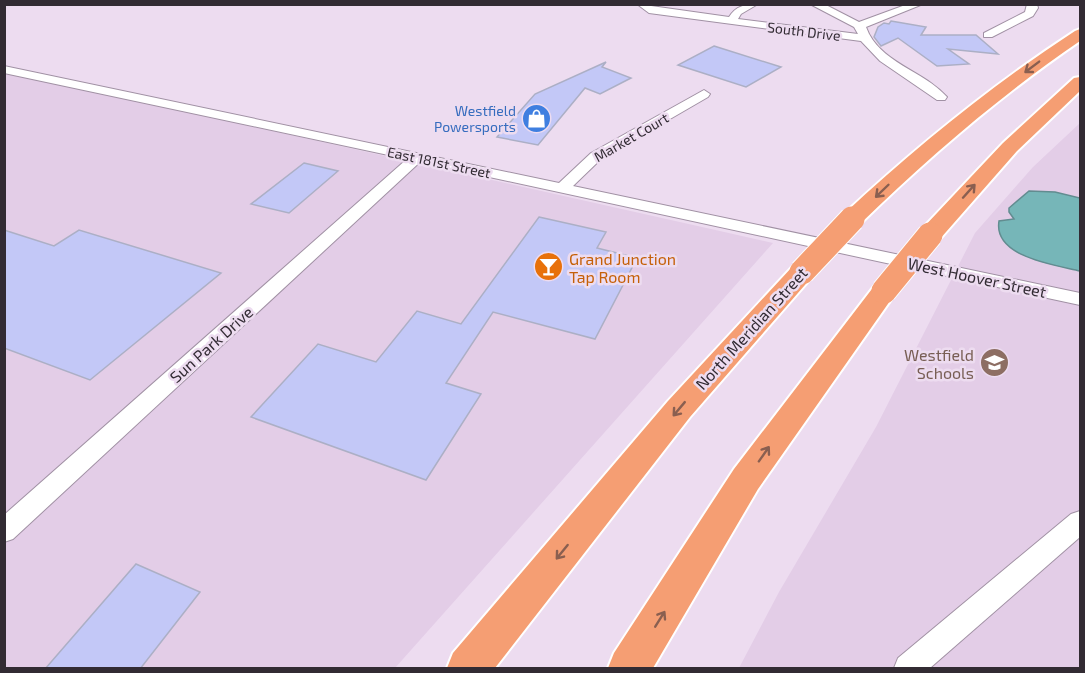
<svg xmlns="http://www.w3.org/2000/svg" width="1085" height="673" font-family="'Exo 2',sans-serif">
	<style>
		.built { fill: #e3cde7 }
		.water { fill: #76b6b8; stroke: #628c90; stroke-width: 1.5 }
		.building { fill: #c3c8f7; stroke: #acafc5; stroke-width: 1.5 }
		.lines { fill: none; stroke-linecap: round; stroke-linejoin: round }
		.minor-casing { stroke: #a191a4; stroke-width: 2 }
		.highway-casing { stroke: #fff; stroke-width: 4 }
		.minor { fill: #fff; fill-rule: evenodd }
		.highway { fill: #f59e73; fill-rule: evenodd }
		.highway-bridge-casing { stroke: #fff; stroke-width: 27; stroke-linecap: butt }
		.highway-bridge { stroke: #f59e73; stroke-width: 25 }
		.oneway { stroke: #8a5f50 }
		.labels { text-anchor: middle; dominant-baseline: central; stroke-width: 5; stroke-linejoin: round; paint-order: stroke }
		.far-street-label { font-size: 14px; fill: #322b33; stroke: #eddcf0 }
		.far-shop-label { font-size: 14px; fill: #366cbe; stroke: #eddcf0; text-anchor: end }
		.food-label { font-size: 16px; fill: #c56008; stroke: #eddcf0; text-anchor: start }
		.street-label { font-size: 16px; fill: #322b33; stroke: #eddcf0 }
		.education-label { font-size: 16px; fill: #785e54; stroke: #eddcf0; text-anchor: end }
	</style>
	<rect width="100%" height="100%" fill="#eddcf0"/>
	<path class="built" d="M5,71L711,229L773,243L395,668H5Z
		M1080,123V668H739L779,592L876,427L975,233L1033,167Z"/>
	<path class="water" d="M1029,191L1055,192L1080,198V271C1055,265 993,257 999,221L1014,219L1009,212V208Z"/>
	<path class="building" d="M891,21L926,27L921,35H976L998,54L948,49L969,64L937,66L898,38L881,46L874,37L878,27L884,23L889,24Z
		M714,46L781,67L746,87L678,65Z
		M606,62L602,67L631,78L600,94L585,88L538,145L497,137L535,94Z
		M304,163L338,171L289,213L251,204Z
		M539,217L606,232L597,248L637,258L595,339L493,312L446,383L481,394L426,480L251,417L318,344L376,362L417,311L461,324Z
		M4,230L54,246L79,230L221,273L90,380L4,348Z
		M136,564L200,592L140,669H45Z"/>
	<g class="lines">
		<defs>
			<path id="minor" d="M637,4L729,17C736,6 745,4 758,4L741,14L738,19L858,34L854,27L810,4H824L859,22L908,4H923L866,27C879,63 923,70 947,97L945,100H937L880,61L861,41L649,13Z
				M1027,4H1037L1038,8L1033,16L992,37H984V33L1025,12Z
				M4,66L559,183L591,153L704,90L710,94L708,97L601,159L573,186L1080,293V305L420,162L13,539L4,542V515L407,159L4,73Z
				M1080,511V537L930,668H894L898,658L1071,514Z"/>
			<path id="highway" d="M1080,29V41C1001,95 929,157 860,224L852,226L844,224L840,219L844,214C916,147 992,85 1075,31Z
				M1080,77V91L1017,151L939,240L930,242L921,240L918,235L921,230L1003,143L1074,78Z
				M802,264L811,266L815,272L811,278L690,417L495,668H447L453,653L668,401L793,266Z
				M884,283L893,285L897,291L758,489L653,668H608L614,653L734,469L875,285Z"/>
		</defs>
		<use href="#minor" class="minor-casing"/>
		<use href="#highway" class="highway-casing"/>
		<use href="#minor" class="minor"/>
		<use href="#highway" class="highway"/>
		<defs>
			<path id="highway-bridge" d="M802,272L852,219
				M884,291L930,235"/>
		</defs>
		<use href="#highway-bridge" class="highway-bridge-casing"/>
		<use href="#highway-bridge" class="highway-bridge"/>
	</g>
	<defs><path id="oneway-shaft" d="M-6 0H5M1.5-3L5.5 0L1.5 3" fill="none" stroke-width="1.6" stroke-linecap="round" stroke-linejoin="round" transform="scale(1.5)"/></defs>
	<g class="oneway">
		<use href="#oneway-shaft" transform="translate(1032 67) rotate(143)"/>
		<use href="#oneway-shaft" transform="translate(882 191) rotate(136)"/>
		<use href="#oneway-shaft" transform="translate(969 191) rotate(-48)"/>
		<use href="#oneway-shaft" transform="translate(679 409) rotate(130)"/>
		<use href="#oneway-shaft" transform="translate(764 454) rotate(-55)"/>
		<use href="#oneway-shaft" transform="translate(562 552) rotate(129)"/>
		<use href="#oneway-shaft" transform="translate(660 619) rotate(-58)"/>
	</g>
	<defs>
		<symbol id="shop-disc" viewBox="-11 -11 22 22"><circle r="9.5" fill="#3f7fe0" stroke="#eddcf0"/><path d="M-5-2.5h2.3a2.7 3.5 0 0 1 5.4 0H5L5.5 6h-11ZM-1.5-2.5h3a1.5 2.3 0 0 0-3 0Z" fill="#fff"/></symbol>
		<symbol id="bar-disc" viewBox="-11 -11 22 22"><circle r="9.5" fill="#e8710a" stroke="#eddcf0"/><path d="M-6-5H6L.8 .8V4.5H3.5V6h-7V4.5H-.8V.8Z" fill="#fff"/></symbol>
		<symbol id="school-disc" viewBox="-11 -11 22 22"><circle r="9.5" fill="#8d6e63" stroke="#eddcf0"/><path d="M0-5L7-2L0 1L-7-2ZM-4 1L0 2.5L4 1V4Q0 6-4 4Z" fill="#fff"/></symbol>
	</defs>
	<g fill-rule="evenodd">
		<use href="#shop-disc" x="520" y="102" width="33" height="33"/>
		<use href="#bar-disc" x="532" y="250" width="33" height="33"/>
		<use href="#school-disc" x="978" y="346" width="33" height="33"/>
	</g>
	<g class="labels">
		<g class="far-street-label">
			<text transform="translate(804 31) rotate(7)">South Drive</text>
			<text transform="translate(631 137) rotate(-30)">Market Court</text>
			<text transform="translate(439 162) rotate(12)">East 181st Street</text>
		</g>
		<g class="far-shop-label">
			<text x="516" y="110">Westfield<tspan x="516" dy="16">Powersports</tspan></text>
		</g>
		<g class="food-label">
			<text x="569" y="258">Grand Junction<tspan x="569" dy="18">Tap Room</tspan></text>
		</g>
		<g class="street-label">
			<text transform="translate(977 277) rotate(12)">West Hoover Street</text>
			<text transform="translate(751 328) rotate(-48)">North Meridian Street</text>
			<text transform="translate(211 344) rotate(-42)">Sun Park Drive</text>
		</g>
		<g class="education-label">
			<text x="974" y="354">Westfield<tspan x="974" dy="18">Schools</tspan></text>
		</g>
	</g>
	<rect width="1085" height="673" fill="none" stroke="#322b33" stroke-width="12"/>
</svg>
